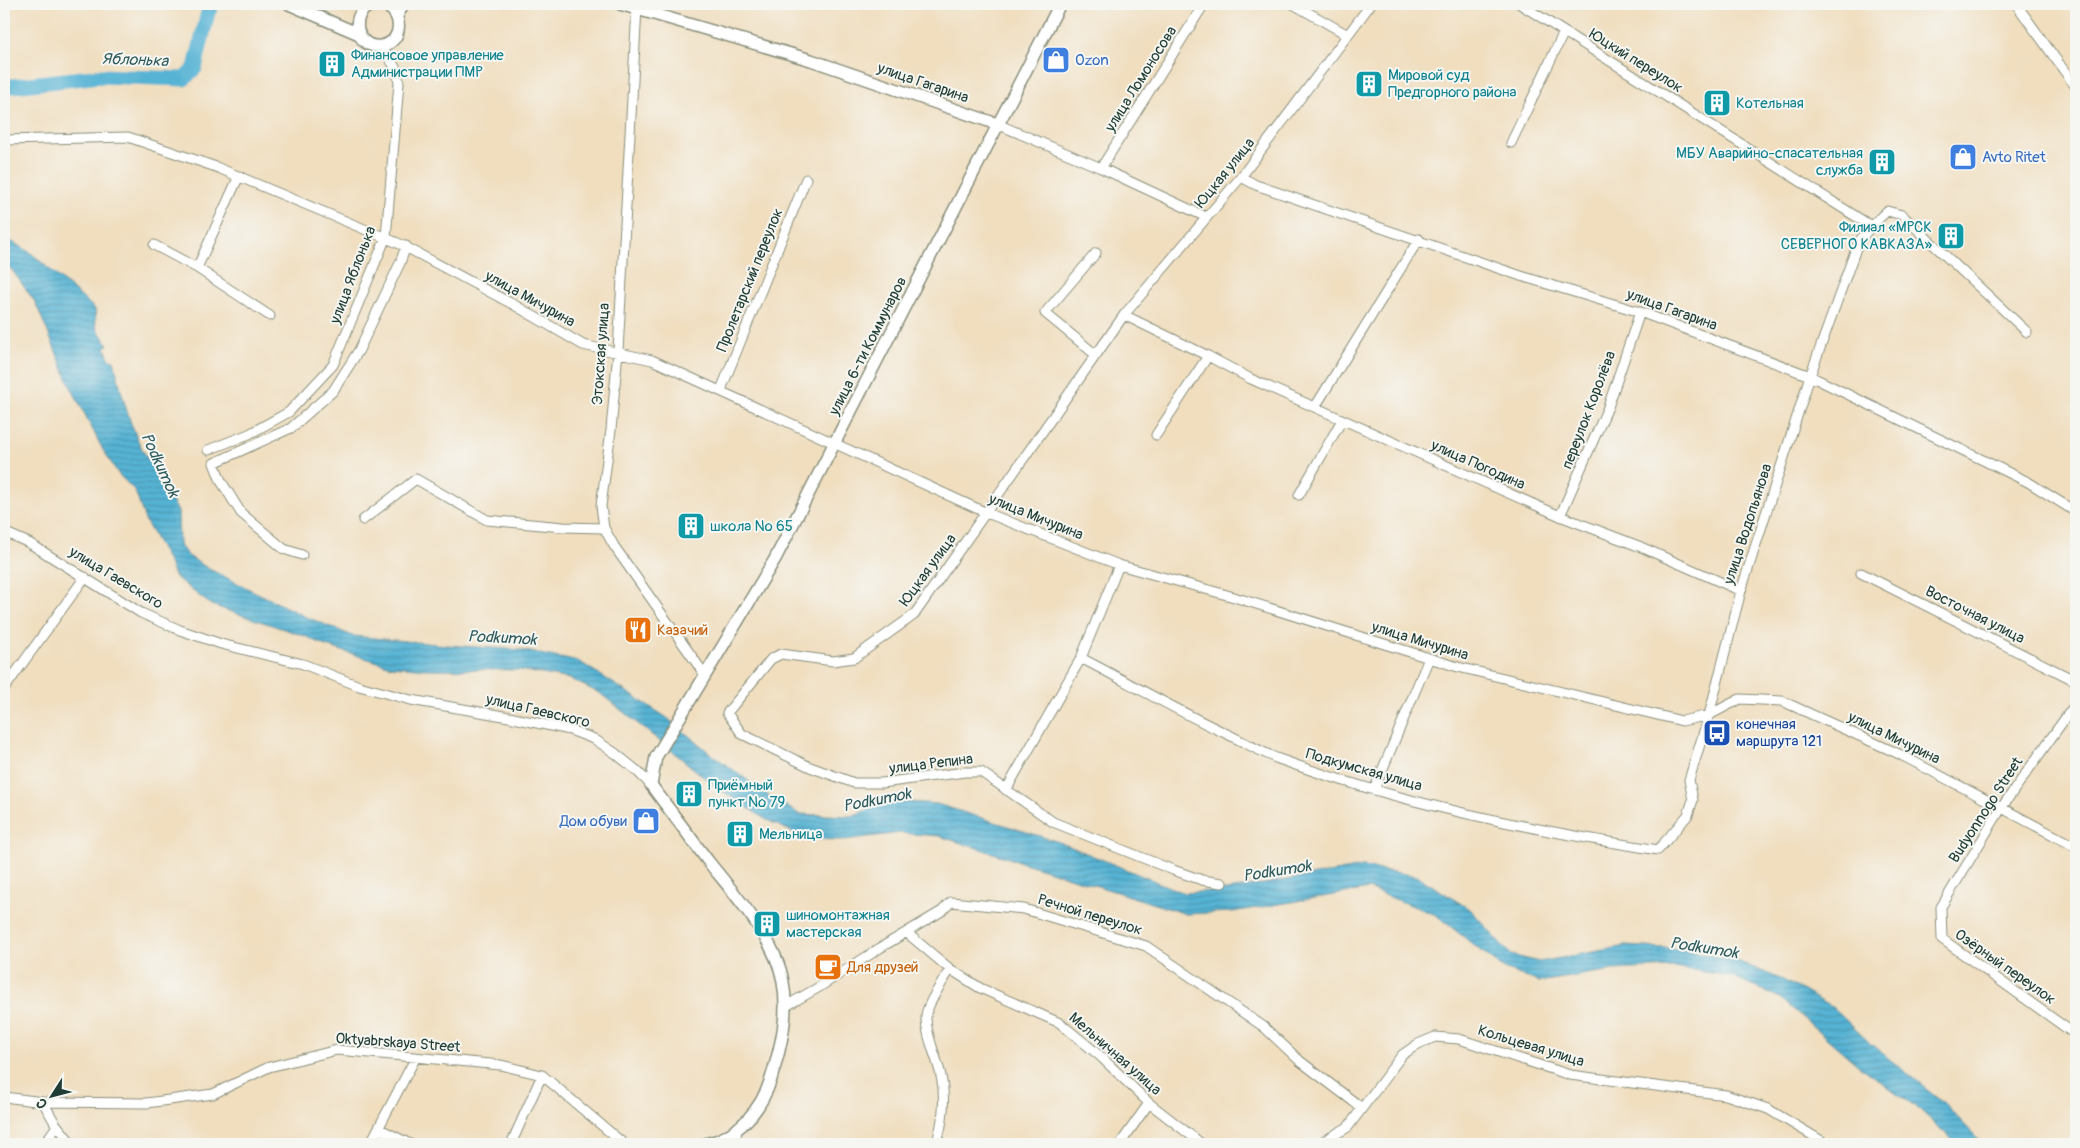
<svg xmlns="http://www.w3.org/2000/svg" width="2080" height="1148" font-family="Pangolin,sans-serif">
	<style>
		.water { fill: url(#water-rules); stroke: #3a7884 }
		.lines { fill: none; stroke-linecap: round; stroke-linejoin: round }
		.river { stroke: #56b3d4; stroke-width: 15 }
		.street-casing { stroke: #888e7a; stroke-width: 11 }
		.secondary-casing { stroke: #888e7a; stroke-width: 14 }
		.street { stroke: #fff; stroke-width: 9 }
		.secondary { stroke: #fff; stroke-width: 11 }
		.labels { text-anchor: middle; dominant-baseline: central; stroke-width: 4; stroke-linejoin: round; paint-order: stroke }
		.culture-label { font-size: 15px; fill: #0d838f; stroke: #f6f6f2; text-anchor: start }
		.shop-label { font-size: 15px; fill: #366cbe; stroke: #f6f6f2; text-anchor: start }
		.street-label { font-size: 15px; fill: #1f3d34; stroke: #f6f6f2 }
		.food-label { font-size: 15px; fill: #c56008; stroke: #f6f6f2; text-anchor: start }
		.transit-label { font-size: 15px; fill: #164399; stroke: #f6f6f2; text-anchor: start }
		.water-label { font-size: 16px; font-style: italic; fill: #2d5a5c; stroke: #f6f6f2 }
	</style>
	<defs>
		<pattern id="water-rules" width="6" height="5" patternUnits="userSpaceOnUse" patternTransform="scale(1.25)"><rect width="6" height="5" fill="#56b3d4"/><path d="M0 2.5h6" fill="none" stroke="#4793ad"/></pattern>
	</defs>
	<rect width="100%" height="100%" fill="#f6f6f2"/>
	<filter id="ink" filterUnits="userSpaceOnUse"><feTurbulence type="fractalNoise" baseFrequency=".02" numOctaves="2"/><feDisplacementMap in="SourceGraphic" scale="10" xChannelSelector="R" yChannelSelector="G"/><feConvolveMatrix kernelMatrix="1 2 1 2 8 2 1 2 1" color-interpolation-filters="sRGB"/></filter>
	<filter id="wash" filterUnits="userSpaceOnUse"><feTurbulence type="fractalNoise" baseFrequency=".0096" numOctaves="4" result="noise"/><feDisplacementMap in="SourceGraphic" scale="20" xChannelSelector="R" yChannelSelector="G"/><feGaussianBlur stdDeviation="1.12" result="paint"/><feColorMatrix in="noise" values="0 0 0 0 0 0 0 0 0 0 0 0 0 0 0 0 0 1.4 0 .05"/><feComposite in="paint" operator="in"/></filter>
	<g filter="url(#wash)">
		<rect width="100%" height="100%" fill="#f0debf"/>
		<path class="water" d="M4,237L31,253L95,309L96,327L108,345L105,348L110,360H114C123,400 133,443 159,475L157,479L161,487L172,501L178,511L179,544L187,555L209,569L304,616L353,636L447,645L520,650L580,662L666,717L710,753L768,795L799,814L851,816L879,806L909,802L937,804L1059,842L1184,893L1228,890L1363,867L1417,876L1471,910L1511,955L1539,962L1625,946L1681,949L1737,961L1783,980L1832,1007L1872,1045L1941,1100L1983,1144H1957L1919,1109L1860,1067L1780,998L1732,976L1673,967L1612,970L1539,982L1504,969L1436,915L1369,889L1232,912L1186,914L939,836L900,833L844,840L807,839L765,819L719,789L601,694L570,679L519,670L428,669L391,666L323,645L305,636L211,605L174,576L169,563L145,520L135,491L119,475L103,450L71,387L35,302L12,270L4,264Z"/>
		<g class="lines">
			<path class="river" d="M4,87L100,76L184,79L195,68L208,12L213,4"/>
		</g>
	</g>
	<g filter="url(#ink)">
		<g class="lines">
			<defs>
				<path id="street" d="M1293,4L1346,34
					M1520,4L1871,226
					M2016,4L2076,87
					M637,8L618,351L611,430L601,506L604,528L614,546L705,675
					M997,124L1101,168L1206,217
					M4,140L128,137L216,167L400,244L516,306L583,345L652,360L987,513L1119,565L1234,597L1458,667L1682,721L1709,715L1740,699L1782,701L1899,754L2076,847
					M1511,143L1564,32
					M1101,168L1204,4
					M1241,177L1256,185L1521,276L1640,312L1810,376L2028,482L2076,512
					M154,245L197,268L270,316
					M1096,253L1045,313L1096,355
					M197,268L239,176
					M1124,315L1208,356L1251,379L1560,516L1641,547L1741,591
					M721,390L806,179
					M1315,407L1419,239
					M1156,435L1208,356
					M208,450L249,434L289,412L333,365L386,237L399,83L397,70L381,46
					M1299,495L1342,420
					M1560,516L1608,407L1640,312
					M363,520L416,479L487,520L563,527L604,528
					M4,532L29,543L141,613L180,630L221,644L303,664L359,686L411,700L509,717L570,730L594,739L615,753L636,770L651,785
					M302,555L284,549L241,513L221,481L214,463L291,428L333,391L359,350L400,263L406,246
					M1861,573L2076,681
					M1081,658C1129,683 1176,710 1225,733C1242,741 1259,751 1276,758C1399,803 1530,830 1658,850L1688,815L1693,800L1689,780L1709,715L1741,591L1810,376L1858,243L1871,226L1887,211L1902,215L2027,332
					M4,689L85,577
					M2076,703L2002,807L1941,907L1942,939L2076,1035
					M1006,790L1081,658L1119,565
					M1374,790L1429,658
					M1222,883L1202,880L1173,870L1053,822L981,772H965L882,783H854L810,767L742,734L727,713L771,659L781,654L833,661L854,658L914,615L1124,315L1241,177L1371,4
					M907,933L950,969C944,981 926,1004 926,1017C926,1037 937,1057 941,1076C946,1098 943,1124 936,1144
					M950,969L980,988L1060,1023L1100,1056L1149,1103L1202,1144
					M786,1006L821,986L880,948L942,911L951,902L1024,909L1146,946L1264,1027L1300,1061L1362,1108
					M4,1097L43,1102L147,1103L213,1094L269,1067L337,1050L501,1065L542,1075L624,1144
					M43,1102L55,1123L72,1144
					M380,1129L410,1144
					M736,1131L737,1144
					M44,1144L57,1126
					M370,1144L416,1057
					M511,1144L542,1075
					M1120,1144L1149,1103
					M1319,1144L1348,1127L1402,1055L1418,1044L1435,1037L1459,1039L1570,1075L1726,1095L1768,1109L1827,1144
					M2076,1144V1143"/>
				<path id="secondary" d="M289,4L359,34
					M379,4C347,5 353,50 381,46C406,42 403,7 379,4
					M620,4L811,60L997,124
					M397,16L403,4
					M705,1144C738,1137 761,1110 771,1079C781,1047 789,1015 783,982C776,939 734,894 708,861C689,836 670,810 651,785L656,757L775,559L1060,4"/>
			</defs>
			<use href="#street" class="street-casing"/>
			<use href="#secondary" class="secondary-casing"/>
			<use href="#street" class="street"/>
			<use href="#secondary" class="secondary"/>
		</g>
	</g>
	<defs>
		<symbol id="shop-square" viewBox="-11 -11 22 22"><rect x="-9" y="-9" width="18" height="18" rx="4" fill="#3f7fe0" stroke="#f6f6f2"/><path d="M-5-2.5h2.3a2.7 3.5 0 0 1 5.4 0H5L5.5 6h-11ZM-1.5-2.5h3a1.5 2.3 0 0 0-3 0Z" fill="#fff"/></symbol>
		<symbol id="building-square" viewBox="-11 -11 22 22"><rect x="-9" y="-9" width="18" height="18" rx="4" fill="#0f9aa8" stroke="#f6f6f2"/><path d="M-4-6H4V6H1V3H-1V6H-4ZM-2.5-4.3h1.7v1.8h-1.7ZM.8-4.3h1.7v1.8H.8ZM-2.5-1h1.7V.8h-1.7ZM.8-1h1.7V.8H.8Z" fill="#fff"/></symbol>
		<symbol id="restaurant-square" viewBox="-11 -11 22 22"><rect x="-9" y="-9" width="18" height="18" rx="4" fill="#e8710a" stroke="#f6f6f2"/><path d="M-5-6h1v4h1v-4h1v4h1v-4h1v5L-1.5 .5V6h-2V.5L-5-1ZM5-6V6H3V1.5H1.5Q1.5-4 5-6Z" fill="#fff"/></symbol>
		<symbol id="bus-square" viewBox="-11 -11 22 22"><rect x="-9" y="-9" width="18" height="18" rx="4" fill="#1a4fb4" stroke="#f6f6f2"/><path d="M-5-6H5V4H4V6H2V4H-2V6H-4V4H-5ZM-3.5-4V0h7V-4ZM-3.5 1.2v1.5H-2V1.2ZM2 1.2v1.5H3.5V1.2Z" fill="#fff"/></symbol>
		<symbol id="cafe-square" viewBox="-11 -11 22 22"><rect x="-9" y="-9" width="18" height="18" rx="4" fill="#e8710a" stroke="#f6f6f2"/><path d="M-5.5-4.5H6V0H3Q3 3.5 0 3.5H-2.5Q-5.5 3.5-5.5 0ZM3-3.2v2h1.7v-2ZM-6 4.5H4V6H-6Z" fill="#fff"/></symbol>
	</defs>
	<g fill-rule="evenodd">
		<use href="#shop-square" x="1040" y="44" width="32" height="32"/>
		<use href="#building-square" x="316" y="48" width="32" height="32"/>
		<use href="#building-square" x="1353" y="68" width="32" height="32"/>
		<use href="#building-square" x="1701" y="87" width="32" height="32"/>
		<use href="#shop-square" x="1947" y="141" width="32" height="32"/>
		<use href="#building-square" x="1866" y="146" width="32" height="32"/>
		<use href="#building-square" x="1935" y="220" width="32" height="32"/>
		<use href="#building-square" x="675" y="510" width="32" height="32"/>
		<use href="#restaurant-square" x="622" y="614" width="32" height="32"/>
		<use href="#bus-square" x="1701" y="717" width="32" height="32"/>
		<use href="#building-square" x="673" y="778" width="32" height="32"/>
		<use href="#shop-square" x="630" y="805" width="32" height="32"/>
		<use href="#building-square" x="724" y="818" width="32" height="32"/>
		<use href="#building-square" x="751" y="908" width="32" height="32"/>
		<use href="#cafe-square" x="812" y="951" width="32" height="32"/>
	</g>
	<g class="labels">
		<g class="culture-label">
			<text x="351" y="55">Финансовое управление<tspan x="351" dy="17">Администрации ПМР</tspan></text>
			<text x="1388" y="75">Мировой суд<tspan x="1388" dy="17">Предгорного района</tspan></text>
			<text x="1736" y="103">Котельная</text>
			<text x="1863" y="153" text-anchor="end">МБУ Аварийно-спасательная<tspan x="1863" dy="17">служба</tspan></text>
			<text x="1932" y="227" text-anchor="end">Филиал «МРСК<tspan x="1932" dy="17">СЕВЕРНОГО КАВКАЗА»</tspan></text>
			<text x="710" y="526">школа № 65</text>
			<text x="708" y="785">Приёмный<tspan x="708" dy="17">пункт № 79</tspan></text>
			<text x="759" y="834">Мельница</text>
			<text x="786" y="915">шиномонтажная<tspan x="786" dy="17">мастерская</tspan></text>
		</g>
		<g class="shop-label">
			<text x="1075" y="60">Ozon</text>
			<text x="1982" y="157">Avto Ritet</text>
			<text x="627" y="821" text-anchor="end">Дом обуви</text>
		</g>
		<g class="street-label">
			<text transform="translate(1636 61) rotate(32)">Юцкий переулок</text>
			<text transform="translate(1141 79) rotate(-58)">улица Ломоносова</text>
			<text transform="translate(923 83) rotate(19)">улица Гагарина</text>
			<text transform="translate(1225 173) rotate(-51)">Юцкая улица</text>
			<text transform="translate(353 275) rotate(-69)">улица Яблонька</text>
			<text transform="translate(750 280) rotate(-68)">Пролетарский переулок</text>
			<text transform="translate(530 299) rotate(29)">улица Мичурина</text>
			<text transform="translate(1672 310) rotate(20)">улица Гагарина</text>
			<text transform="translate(868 346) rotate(-63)">улица 6-ти Коммунаров</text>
			<text transform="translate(601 354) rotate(-86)">Этокская улица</text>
			<text transform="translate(1589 410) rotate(-69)">переулок Королёва</text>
			<text transform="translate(1478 465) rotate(24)">улица Погодина</text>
			<text transform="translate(1036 517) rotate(22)">улица Мичурина</text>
			<text transform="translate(1748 524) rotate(-72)">улица Водопьянова</text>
			<text transform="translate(928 570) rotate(-54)">Юцкая улица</text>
			<text transform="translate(116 578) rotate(31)">улица Гаевского</text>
			<text transform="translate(1975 615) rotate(27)">Восточная улица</text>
			<text transform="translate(1420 641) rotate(17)">улица Мичурина</text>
			<text transform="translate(538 711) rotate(13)">улица Гаевского</text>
			<text transform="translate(1894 738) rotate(26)">улица Мичурина</text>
			<text transform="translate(931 764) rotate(-7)">улица Репина</text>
			<text transform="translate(1364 770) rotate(16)">Подкумская улица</text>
			<text transform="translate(1986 810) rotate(-57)">Budyonnogo Street</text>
			<text transform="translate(1090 915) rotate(17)">Речной переулок</text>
			<text transform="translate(2005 967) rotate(35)">Озёрный переулок</text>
			<text transform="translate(398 1043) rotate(4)">Oktyabrskaya Street</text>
			<text transform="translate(1531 1046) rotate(17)">Кольцевая улица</text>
			<text transform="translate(1115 1054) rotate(41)">Мельничная улица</text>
		</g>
		<g class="food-label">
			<text x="657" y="630">Казачий</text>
			<text x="847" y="967">Для друзей</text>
		</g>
		<g class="transit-label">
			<text x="1736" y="724">конечная<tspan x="1736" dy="17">маршрута 121</tspan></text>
		</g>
		<g class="water-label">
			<text transform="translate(135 60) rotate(2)">Яблонька</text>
			<text transform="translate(160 465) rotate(65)">Podkumok</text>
			<text transform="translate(502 638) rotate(3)">Podkumok</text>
			<text transform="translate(877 800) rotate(-11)">Podkumok</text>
			<text transform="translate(1277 871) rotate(-9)">Podkumok</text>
			<text transform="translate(1704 948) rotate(9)">Podkumok</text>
		</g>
	</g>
	<rect width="2080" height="1148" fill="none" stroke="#f6f6f2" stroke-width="20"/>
	<g transform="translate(52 1096) rotate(234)" stroke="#f6f6f2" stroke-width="4" paint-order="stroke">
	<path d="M0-4L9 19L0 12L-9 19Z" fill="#1f3d34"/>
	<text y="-8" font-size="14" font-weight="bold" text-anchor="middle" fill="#1f3d34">С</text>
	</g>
</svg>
